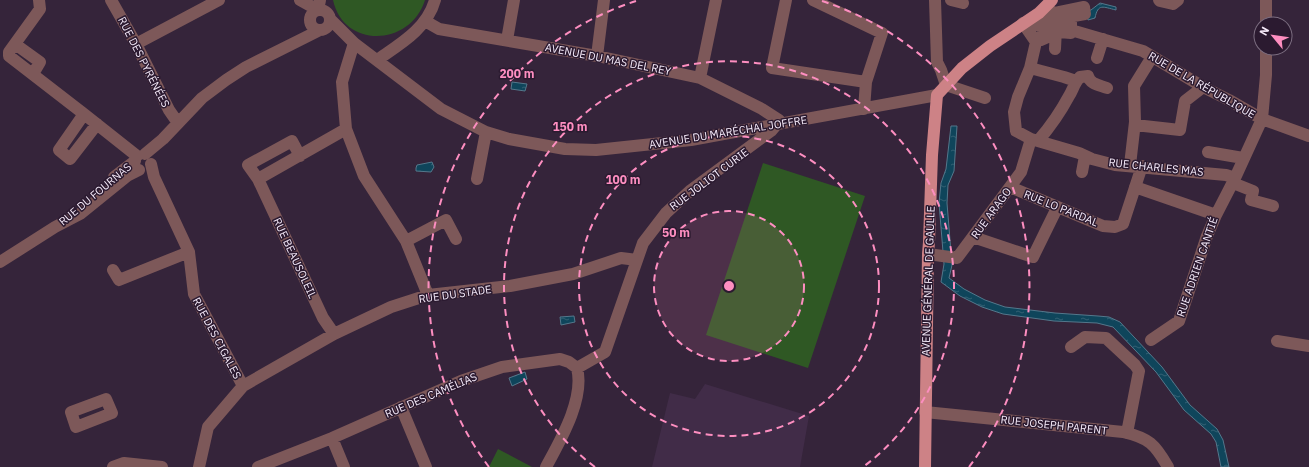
<svg xmlns="http://www.w3.org/2000/svg" width="1309" height="467" font-family="'IBM Plex Sans',sans-serif">
	<style>
		.built { fill: #412c48 }
		.green { fill: #2f5824 }
		.water { fill: url(#water-ripples); stroke: #54778b }
		.lines { fill: none; stroke-linecap: round; stroke-linejoin: round }
		.minor { stroke: #7d5859; stroke-width: 12 }
		.major { stroke: #cd8286; stroke-width: 12 }
		.ring { fill: none; stroke: #fd8ec0; stroke-width: 2; stroke-dasharray: 7 5 }
		.labels { text-anchor: middle; dominant-baseline: central; stroke-width: 3; stroke-linejoin: round; paint-order: stroke }
		.street-label { font-size: 11px; fill: #f6ebfa; stroke: #2b1a30 }
		.centre { fill: #fd8ec0; stroke: #2b1a30; stroke-width: 2 }
		.ring-label { font-size: 12px; text-anchor: middle; font-weight: bold; fill: #fd8ec0; stroke: #2b1a30; stroke-width: 3; stroke-linejoin: round; paint-order: stroke }
	</style>
	<defs>
		<pattern id="water-ripples" width="26" height="14" patternUnits="userSpaceOnUse"><rect width="26" height="14" fill="#0f455b"/><path d="M2 4q2-2 4 0t4 0M15 11q2-2 4 0t4 0" fill="none" stroke="#336073"/></pattern>
	</defs>
	<rect width="100%" height="100%" fill="#35243a"/>
	<path class="built" d="M705,384L809,416L800,467H652L670,393L695,399Z"/>
	<path class="green" d="M333,0H425C411,46 344,50 333,0Z
		M763,163L865,196L808,368L706,335Z
		M498,449L532,467H489Z"/>
	<path class="water" d="M1100,3L1116,7V10C1103,7 1098,3 1095,18L1088,20L1086,11L1091,10Z
		M512,82L527,84L525,91L511,89Z
		M951,126H957L954,171L948,185L947,203L952,265L949,278L964,289L985,300L1005,307L1055,313L1098,316L1109,317L1120,322L1162,367L1190,405L1217,429L1223,440L1229,467H1221L1216,442L1211,434L1184,410L1156,372L1113,327L1097,323L1054,321L1003,314L982,307L960,296L941,282L944,264L939,203L941,183L946,169Z
		M432,162L434,167L431,172L416,171V168L417,165Z
		M574,316L575,322L561,325L560,317Z
		M525,372L527,379L512,386L509,378Z"/>
	<g class="lines">
		<path class="minor" d="M39,0L40,9L9,52V56L84,114L137,156
			M111,0L136,44L169,110L178,123
			M300,0L318,10L320,0
			M786,0L772,68L866,82L864,109
			M813,0L882,33L866,82
			M935,0L937,62L941,70L946,85L985,98
			M951,0L963,3
			M1159,0L1160,1L1173,4L1178,0
			M1084,7L1085,14L1051,20L1052,26L1071,23V33L1059,32L1041,40L1046,18L1045,15L1049,10L1055,13Z
			M310 20a10 10 0 1 1 20 0a10 10 0 1 1-20 0Z
			M330,19L354,43L441,109L486,132L509,139L565,149L596,150L691,140L937,95
			M1023,23L1036,42L1030,68L1018,97L1014,112L1016,131L1031,139L1079,153L1092,159L1115,165L1226,175L1235,178
			M1023,23L1071,30L1143,51L1203,87L1229,100L1262,119L1309,136
			M1266,24V0
			M507,40L514,0
			M354,43L342,82L346,129L364,176L406,241L428,295
			M15,44L40,62L33,74
			M136,44L219,0
			M1055,49L1056,28
			M597,56L604,0
			M1097,58L1103,39
			M377,60C400,44 427,29 435,0
			M1030,68L1064,77L1076,81
			M1088,76C1090,84 1099,85 1107,88
			M700,78L716,0
			M84,114L59,150L70,159L97,124
			M1135,125L1180,130L1185,101L1203,87
			M1038,141C1050,127 1060,113 1069,96C1073,90 1074,83 1080,77L1088,76
			M1208,152L1243,158
			M145,154L163,139L202,98L226,80L246,67L320,30
			M300,156L292,141L248,165L258,179L323,318L334,334
			M151,164L154,177L189,252L194,294L243,386
			M1130,165L1135,122L1134,86L1152,57
			M1082,172L1085,156
			M114,177L135,161
			M258,179L346,129
			M477,179L486,132
			M1233,183L1253,191L1251,200L1273,206
			M1010,187L1103,226L1115,227L1123,224L1142,166
			M1135,187L1216,215
			M973,237L1033,257L1057,208
			M406,241L446,220L456,239
			M928,254L957,258L1021,172L1031,139
			M0,262L55,227L80,214L127,176L139,170
			M113,270L119,280L189,252
			M1151,340L1179,321L1207,236L1216,215L1235,178L1262,119L1266,75V48
			M1277,341L1309,346
			M1071,347L1085,337L1106,338L1135,365L1139,371L1127,433
			M106,399L112,413L76,427L71,412Z
			M401,407L426,467
			M925,412L1123,432C1149,438 1155,444 1168,467
			M332,438L344,467
			M113,467L124,463L162,467
			M199,467L208,427L243,386L334,334L391,307L428,295L510,286L573,274L621,258L637,260
			M258,467L332,438L461,381L502,367L560,359L569,362L577,368L605,352L643,243L666,213L691,190L771,131L777,124L779,120L762,109L700,78L597,56L439,29L425,21
			M546,467C560,441 585,399 577,368"/>
		<path class="major" d="M925,467L928,254L929,242L932,155L937,95L962,68L990,46L1039,13L1052,0"/>
	</g>
	<circle cx="729" cy="286" r="75" fill="#fd8ec0" fill-opacity=".12"/>
	<g class="ring">
		<circle cx="729" cy="286" r="75"/>
		<circle cx="729" cy="286" r="150"/>
		<path d="M595 467A225 225 0 1 1 863 467"/>
		<path d="M489 467A300 300 0 0 1 636 1M822 1A300 300 0 0 1 969 467"/>
	</g>
	<g class="labels">
		<g class="street-label">
			<text transform="translate(608 59) rotate(11)">AVENUE DU MAS DEL REY</text>
			<text transform="translate(144 62) rotate(63)">RUE DES PYRÉNÉES</text>
			<text transform="translate(1202 85) rotate(30)">RUE DE LA RÉPUBLIQUE</text>
			<text transform="translate(728 132) rotate(-9)">AVENUE DU MARÉCHAL JOFFRE</text>
			<text transform="translate(1156 167) rotate(6)">RUE CHARLES MAS</text>
			<text transform="translate(709 179) rotate(-37)">RUE JOLIOT CURIE</text>
			<text transform="translate(95 194) rotate(-40)">RUE DU FOURNAS</text>
			<text transform="translate(1061 208) rotate(22)">RUE LO PARDAL</text>
			<text transform="translate(991 213) rotate(-54)">RUE ARAGO</text>
			<text transform="translate(295 258) rotate(65)">RUE BEAUSOLEIL</text>
			<text transform="translate(1197 267) rotate(-71)">RUE ADRIEN CANTIÉ</text>
			<text transform="translate(928 281) rotate(-88)">AVENUE GÉNÉRAL DE GAULLE</text>
			<text transform="translate(455 294) rotate(-8)">RUE DU STADE</text>
			<text transform="translate(217 338) rotate(62)">RUE DES CIGALES</text>
			<text transform="translate(431 395) rotate(-23)">RUE DES CAMÉLIAS</text>
			<text transform="translate(1054 425) rotate(6)">RUE JOSEPH PARENT</text>
		</g>
	</g>
	<circle cx="729" cy="286" r="6" class="centre"/>
	<g class="ring-label">
		<text x="517" y="78">200 m</text>
		<text x="570" y="131">150 m</text>
		<text x="623" y="184">100 m</text>
		<text x="676" y="237">50 m</text>
	</g>
	<g transform="translate(1273 36) rotate(299)"><circle r="19" fill="#2b1a30" stroke="#7c6e81"/>
	<path d="M0-3L7 15L0 10L-7 15Z" fill="#fd8ec0"/>
	<text y="-6" font-size="11" font-weight="bold" text-anchor="middle" fill="#f6ebfa">N</text>
	</g>
</svg>
